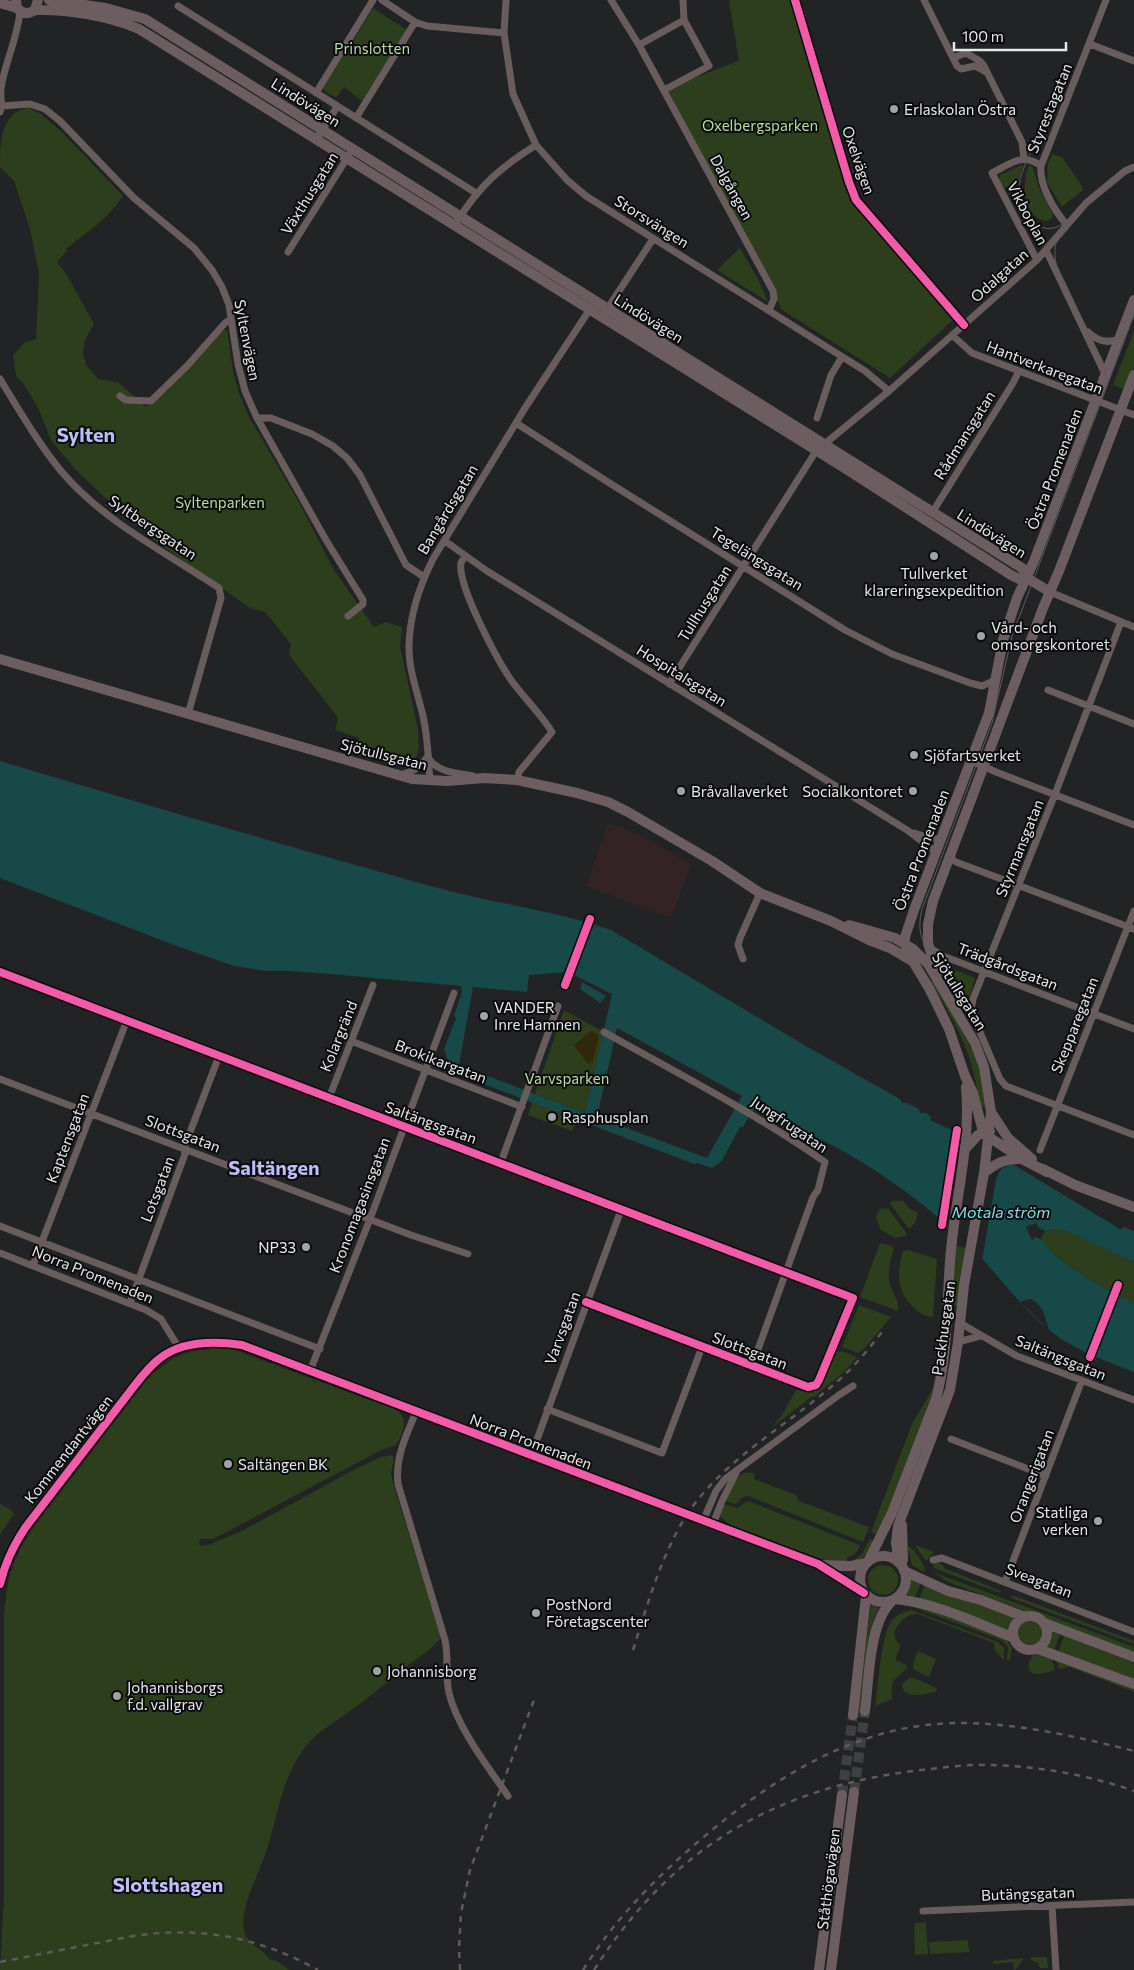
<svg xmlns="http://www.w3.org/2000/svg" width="1134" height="1970" font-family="Commissioner,sans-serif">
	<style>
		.commercial { fill: #342325 }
		.green { fill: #2c3e1b }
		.sand { fill: #2f280b }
		.water { fill: #174949; fill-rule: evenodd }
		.pier { fill: #222324 }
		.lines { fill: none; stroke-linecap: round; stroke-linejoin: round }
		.secondary-tunnel { stroke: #3f4042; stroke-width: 10; stroke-dasharray: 10 5; stroke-linecap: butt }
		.street { stroke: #695c5c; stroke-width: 7 }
		.secondary { stroke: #6c5e60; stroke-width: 10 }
		.tram { stroke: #605a5b; stroke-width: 1 }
		.rail { stroke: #605a5b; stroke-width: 2.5; stroke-dasharray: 6 6; stroke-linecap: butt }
		.cycleway-casing { stroke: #0b0b0d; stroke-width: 11 }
		.cycleway { stroke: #f35aa7; stroke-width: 8 }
		.poi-dot { fill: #a1a2a4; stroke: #0b0b0d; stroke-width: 2 }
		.labels { text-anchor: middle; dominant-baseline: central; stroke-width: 4; stroke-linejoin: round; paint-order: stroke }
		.park-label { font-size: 15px; fill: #b8de9a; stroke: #0b0b0d }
		.street-label { font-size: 15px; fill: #e6e7e9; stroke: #0b0b0d }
		.poi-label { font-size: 15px; fill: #e6e7e9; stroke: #0b0b0d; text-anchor: start }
		.water-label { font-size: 16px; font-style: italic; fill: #77e3e3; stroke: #0b0b0d }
		.district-label { font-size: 20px; font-weight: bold; fill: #bcbef7; stroke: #0b0b0d }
	</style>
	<rect width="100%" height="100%" fill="#222324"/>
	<path class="commercial" d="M607,824L618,826L653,842L691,864L671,918L586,886Z"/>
	<path class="green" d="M729,0H791L853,204L955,318L890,378L782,310L667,88L739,61Z
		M373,8L407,30L362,101L344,87L336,98L324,90V87Z
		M29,108L41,114L62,132L123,196C109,218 86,233 66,249L67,251L57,262L67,275L94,324L85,340L83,353L86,365L98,379L118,382L146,407L163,389L167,392L171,386L220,333L225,330H227L233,371L239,393L249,417L300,504L334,570L374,627L386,622L402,627L400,646L418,730L419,748L417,756L407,765L395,766L354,754L359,738L335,730L338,719L336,715L289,655L291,644L265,612L250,608L158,543L114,506L75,469L51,440L39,410L23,383L16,376L13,355L24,343L36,339L39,273L30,229L14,181L0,167C0,144 0,111 29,108Z
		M1052,154L1062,157L1082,186L1083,190L1062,207L1047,182L1048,163Z
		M1024,164L1016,188L1003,187L999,180L1000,175Z
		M1030,165L1033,168L1039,188L1053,214L1052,218L1047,221C1022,217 1022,186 1028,167Z
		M740,248L758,279L768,302L717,270Z
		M1134,331V367L1126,390L1113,385Z
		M953,969L975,978L970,996L961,993L951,971Z
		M934,980L973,1051L982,1076L986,1107L980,1108C978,1097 977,1085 974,1074C966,1040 948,1011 931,982Z
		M564,1010L604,1032L585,1113L535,1094Z
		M532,1102L577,1119L572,1131L528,1115Z
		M892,1201H903L910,1209L918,1213L915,1223L909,1229L890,1204Z
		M888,1208L907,1234L905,1236L894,1238L880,1229L876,1217L880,1209Z
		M1061,1229L1134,1262V1304C1109,1290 1053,1263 1041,1237L1045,1231Z
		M880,1243L889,1245L894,1248C890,1261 887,1272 890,1285C893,1294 900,1301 898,1311L860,1297Z
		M956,1246L967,1248L958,1306H953V1279Z
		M908,1250L937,1259L933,1317C926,1317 921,1314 915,1309C897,1293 896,1273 903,1251Z
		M859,1305L891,1317L864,1349L858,1353L842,1347Z
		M942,1327L940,1362L932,1399L879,1535L871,1532L912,1424L933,1388L939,1351V1329Z
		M216,1348L232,1349L397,1410C409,1420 403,1433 396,1445L379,1451L223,1534L213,1539H200L199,1546L208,1545L242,1531L357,1468L381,1457L392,1455L394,1458L391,1473L393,1483L441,1638C433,1648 422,1655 412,1662C391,1679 371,1696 350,1711C333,1724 315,1732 303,1750C281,1780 278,1817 266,1852C259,1875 234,1916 247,1938C253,1947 264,1950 269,1959L277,1961L289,1970H0L4,1897V1615C8,1574 11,1563 33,1528L147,1380L155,1372L175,1357L190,1352Z
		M842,1351L857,1357L845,1371L815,1396L810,1398L771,1428L782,1415L796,1390L812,1393L819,1388L834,1356L837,1352Z
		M748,1472L755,1474L754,1479L796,1495L799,1501L869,1527L863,1542L748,1496L743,1497L735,1504L725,1501C730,1491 736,1473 748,1472Z
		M748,1501L857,1544L860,1546L856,1553L847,1558V1563L832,1562L811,1556L731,1526L720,1516L723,1504L737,1508Z
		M0,1504L10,1509L14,1514L0,1535Z
		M870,1539L876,1542L868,1554L854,1562L855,1559L862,1554Z
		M915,1545L934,1552L926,1561Z
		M907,1546C915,1548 921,1561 925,1568L924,1572L912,1565Z
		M938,1561L946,1569L1001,1591L1000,1593L934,1568L933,1564Z
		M868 1580a15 15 0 1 1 30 0a15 15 0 1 1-30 0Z
		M935,1573L1134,1647V1652L946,1581Z
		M911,1579L921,1583L914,1599L904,1597Z
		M925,1584L1016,1618L1010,1624L1009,1631L919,1600Z
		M1012,1595L1134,1641V1644L1011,1598Z
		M871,1604L879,1608L874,1618L871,1633L860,1713H857Z
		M917,1605L1005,1638L1012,1648L1010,1660L1007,1661L1008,1647L1001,1640L916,1608Z
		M911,1610L998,1642L1004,1648V1660L995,1651L994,1643L918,1614C903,1613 885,1635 901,1645L895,1660L906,1665L907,1668C894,1681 891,1677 892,1699L875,1706C878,1687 881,1631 893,1619C898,1614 904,1612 911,1610Z
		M1018 1633a12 12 0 1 1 24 0a12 12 0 1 1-24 0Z
		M1052,1632L1060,1635L1054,1651L1045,1647L1050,1642Z
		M1064,1636L1134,1663V1681L1058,1652Z
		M918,1651L936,1659L929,1677L913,1669V1664Z
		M1036,1654L1052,1659L1055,1670C1050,1671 1044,1674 1038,1674C1024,1674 1027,1658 1036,1654Z
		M1056,1660L1134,1686V1692L1070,1667L1059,1669Z
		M909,1678H914L937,1688L936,1692C926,1693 902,1701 902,1684Z
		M926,1922L928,1954L915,1955L914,1923Z
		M968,1940L969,1952L930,1954L929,1942Z
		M1031,1957H1047L1048,1968H1040L1038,1963L1031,1960Z
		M1024,1958L1016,1969L1014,1970L1013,1962L993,1964V1961Z"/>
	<path class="sand" d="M591,1031L599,1035L593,1061L588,1064L574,1045Z"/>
	<path class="water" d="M0,761C144,804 289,847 434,887C492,903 553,910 611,930L806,1046L900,1099L902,1103H907L919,1109L920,1113H926L931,1117L930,1120L952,1130L1024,1171L1115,1226L1121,1230L1123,1227L1134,1231V1262L1061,1229L1045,1231L1041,1237C1053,1263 1109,1290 1134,1304V1372C1106,1361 1077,1351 1053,1333C1026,1313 1007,1286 985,1262C972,1247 956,1234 941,1220C887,1173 820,1134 753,1110L743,1127H740L721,1162L712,1168L697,1163L694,1164L460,1075V1072L450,1069L444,1049L456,1018L454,1016L462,992L461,986L330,974L290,971H266L234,966L174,945L0,878ZM568,972L612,994L585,1113L459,1065L473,987L527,992L529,975ZM617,1028L742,1096L707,1158L597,1117Z
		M582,982L606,996L600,1003L580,989Z"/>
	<path class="pier" d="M953,1128L1013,1162L1011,1165L1004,1167L1000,1170L996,1179L982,1261L939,1222Z
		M1036,1223L1038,1227L1045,1231L1041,1237L1042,1240L1034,1236L1035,1238L1032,1240L1026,1227Z
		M1031,1299L1037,1303L1043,1311L1049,1330L1020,1302Z"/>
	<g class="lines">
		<path class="secondary-tunnel" d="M854,1792L865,1711
			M842,1795L853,1715"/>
		<path class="street" d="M382,0L415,22L427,26L504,33
			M506,0L504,33L513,94L536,145L567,180L586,196L632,225L865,371L889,391
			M611,0L639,45L773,291L774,299L769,310
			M924,0L957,66L961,69L975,66L986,72
			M178,6L476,193
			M1090,44L1134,61
			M639,45L684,20
			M953,58L966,53L980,61L984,66L1022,142L1024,159
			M664,90L709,66L684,20L683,0
			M316,93L373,0
			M2,106L30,104L45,109L60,121L134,198L194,248L212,270L222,287L229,305L238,364L245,391L257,418L326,540L363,600V604L348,616
			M0,112C3,104 0,96 1,88C5,62 18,37 20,11
			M356,118L415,22
			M316,140L337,107
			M458,220C480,185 501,167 536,145
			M1066,224C1054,210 1039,185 1041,166L1106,0
			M1046,250L1105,374
			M288,252L349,155
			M1037,260L992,173C1010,164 1022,152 1041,166
			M606,311L653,239
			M1088,332C1097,341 1107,344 1119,339
			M952,335L972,353L1134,415
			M0,379C19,410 38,443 61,471C103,521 165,552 219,588L221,598L188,714
			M120,396L126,400L151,401L187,366L225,323L230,320
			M257,418H271L312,434L333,446L347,458L360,475L406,565L424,577
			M817,418L831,375L842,357
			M516,423L611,484L845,630L892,654L970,683L982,686L996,680
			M932,513L1013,383L1019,371
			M445,541L487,571L907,830L936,852
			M465,557C464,558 461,562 461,563C457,585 498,661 511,680C524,698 540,713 552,732L519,772L517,780
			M1050,592L1134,627
			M1121,622L1055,794L973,999L971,1011L1000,1079L1006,1086L1134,1135
			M669,684L816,451L889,391L1037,260L1086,203L1125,171L1134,167
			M1048,690L1134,724
			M429,759C439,773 458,773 473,776
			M976,763L996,772L1134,825
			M400,775C413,772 420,767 428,756
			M430,781C428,758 428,734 422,712C417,691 409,670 409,648C409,617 420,585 433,559L525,408L592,306
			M914,833L934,839H941
			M949,857L956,862L1134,929
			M930,948L943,956L1134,1029
			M743,959L738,945L740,938L760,893
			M0,972L853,1298L819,1380L816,1385L808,1387L586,1302
			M604,1032C679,1074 755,1113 825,1162L818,1190L813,1197L752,1366
			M351,1041L522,1107
			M0,1079L411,1235L468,1254
			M329,1098L373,985
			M1040,1150L1134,911
			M501,1162L558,1006
			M0,1226L320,1349
			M0,1253L146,1310L161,1319L179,1348
			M33,1265L127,1020
			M130,1303L185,1154L184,1148L219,1056
			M960,1323L1017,1356L1134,1400
			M958,1342L980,1336
			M310,1371L370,1219L454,993
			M547,1409L662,1453L702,1347
			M416,1412C406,1436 395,1457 398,1484L445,1640C449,1657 445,1676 449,1693C457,1727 488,1767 508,1796
			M951,1439L1046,1476
			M531,1456L621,1210
			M703,1521L716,1491L725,1479L839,1395L853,1386
			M713,1524L722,1501L736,1473
			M933,1560L942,1558L1134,1632
			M1005,1582L1082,1380
			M1052,1906L1056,1970
			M923,1911L1134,1902"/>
		<path class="secondary" d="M16,0L17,8C22,14 28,15 35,10L38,0
			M49,0L106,8L145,19L1022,568L1027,578
			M0,3L17,8
			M35,10C67,9 110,16 139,29L843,467L1011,575L1021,580L1027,578
			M1027,578L1050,592
			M0,659L412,779L447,781L484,778L517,780L577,793L608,802L628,812L712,861L760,893L831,921L869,940L890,948L912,961
			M849,925L895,938L913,949L928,964L975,1043L984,1067L991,1112L984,1173L964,1285L958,1342L950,1390L898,1526L896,1543L899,1563
			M937,973L928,943V924L933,901L1043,608L1059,571L1134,375
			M991,1112L1008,1138L1032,1159
			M965,1149L978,1135L990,1131
			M1043,1169L1075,1185L1134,1207
			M1047,1172L1022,1159L989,1137L982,1128L973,1093L965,1076L949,1029L929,988L909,955L905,944V937L914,910L989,713L1003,640L1017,598L1034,561L1134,300
			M984,1173C996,1163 1006,1158 1022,1159
			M902,1525L903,1560
			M860 1579a23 23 0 1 1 46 0a23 23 0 1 1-46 0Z
			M868,1562L892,1513L936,1399C949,1351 946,1300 951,1250C956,1196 971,1142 966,1087
			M822,1565L851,1566L866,1563
			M904,1571L948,1591L981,1600L1025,1617
			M0,1584C5,1563 13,1546 25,1528L135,1385C142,1376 150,1366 159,1359C182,1340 215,1341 242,1345L818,1564L864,1593
			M895,1599C936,1603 976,1623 1014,1638
			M1013 1633a17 17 0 1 1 34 0a17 17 0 1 1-34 0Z
			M1044,1623L1134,1657
			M1038,1649L1134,1684
			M865,1711C869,1680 869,1622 892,1601
			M853,1715L866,1596
			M819,1970L842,1795
			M831,1970L854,1792"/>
		<path class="tram" d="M1034,145C1028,159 1019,175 1019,189C1018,209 1035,235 1057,227C1067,223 1074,215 1082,209C1096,197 1110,186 1125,174L1134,170
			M1083,208C1063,231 1048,238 1058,271L1103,362L1107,382
			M1034,221L1052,259
			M1134,315L1012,636L992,723L922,909C917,930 920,944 938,956L1134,1031
			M1089,333C1101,344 1115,344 1126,332"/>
		<path class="rail" d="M633,1650C649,1600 666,1537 700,1497C739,1450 795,1420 840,1379C857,1364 871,1346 885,1328
			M0,1962L133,1936C200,1926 259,1937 318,1970
			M460,1970L459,1947L461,1913L470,1870L534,1700
			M583,1970C611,1925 645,1889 684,1854C755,1791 839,1732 936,1724C1002,1719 1070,1735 1134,1751
			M594,1970C673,1846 777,1787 921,1770C942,1768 964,1764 985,1765C1033,1765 1089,1775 1134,1791"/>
		<defs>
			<path id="cycleway" d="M795,0L849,182L856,200L964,325
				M0,972L853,1298L819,1380L816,1385L808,1387L586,1302
				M565,985L590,919
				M942,1225L957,1130
				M1090,1357L1118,1285
				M0,1584C5,1563 13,1546 25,1528L135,1385C142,1376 150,1366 159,1359C182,1340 215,1341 242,1345L818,1564L864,1593"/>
		</defs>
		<use href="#cycleway" class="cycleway-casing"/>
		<use href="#cycleway" class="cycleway"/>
	</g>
	<g class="poi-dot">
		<circle cx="894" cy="109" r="5"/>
		<circle cx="934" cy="556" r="5"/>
		<circle cx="981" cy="636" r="5"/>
		<circle cx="914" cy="755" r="5"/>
		<circle cx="681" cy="791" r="5"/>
		<circle cx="913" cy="791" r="5"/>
		<circle cx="484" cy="1016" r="5"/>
		<circle cx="552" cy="1117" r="5"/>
		<circle cx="306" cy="1247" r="5"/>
		<circle cx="228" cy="1464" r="5"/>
		<circle cx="1098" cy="1521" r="5"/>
		<circle cx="536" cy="1613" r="5"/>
		<circle cx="377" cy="1671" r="5"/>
		<circle cx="117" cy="1696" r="5"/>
	</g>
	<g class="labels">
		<g class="park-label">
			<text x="372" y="48">Prinslotten</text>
			<text x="760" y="125">Oxelbergsparken</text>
			<text x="220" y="502">Syltenparken</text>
			<text x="567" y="1078">Varvsparken</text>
		</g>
		<g class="street-label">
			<text transform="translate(306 102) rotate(32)">Lindövägen</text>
			<text transform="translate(1049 108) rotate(-68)">Styrestagatan</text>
			<text transform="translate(859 160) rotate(71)">Oxelvägen</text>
			<text transform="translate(732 187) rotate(61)">Dalgången</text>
			<text transform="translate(309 193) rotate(-58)">Växthusgatan</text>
			<text transform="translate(1028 213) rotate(62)">Vikboplan</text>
			<text transform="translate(652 221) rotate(32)">Storsvängen</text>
			<text transform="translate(999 275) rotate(-42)">Odalgatan</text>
			<text transform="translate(649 318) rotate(32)">Lindövägen</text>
			<text transform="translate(248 340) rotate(79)">Syltenvägen</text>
			<text transform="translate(1045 367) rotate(21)">Hantverkaregatan</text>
			<text transform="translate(964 435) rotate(-58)">Rådmansgatan</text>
			<text transform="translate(1054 469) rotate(-69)">Östra Promenaden</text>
			<text transform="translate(447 509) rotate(-59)">Bangårdsgatan</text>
			<text transform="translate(153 527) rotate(34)">Syltbergsgatan</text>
			<text transform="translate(992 533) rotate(32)">Lindövägen</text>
			<text transform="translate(757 558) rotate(32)">Tegelängsgatan</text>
			<text transform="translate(704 603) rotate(-58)">Tullhusgatan</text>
			<text transform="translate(682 675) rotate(32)">Hospitalsgatan</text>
			<text transform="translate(384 754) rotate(14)">Sjötullsgatan</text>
			<text transform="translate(1019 848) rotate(-68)">Styrmansgatan</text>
			<text transform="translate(921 850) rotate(-69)">Östra Promenaden</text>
			<text transform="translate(1008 966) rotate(21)">Trädgårdsgatan</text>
			<text transform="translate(960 991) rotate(58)">Sjötullsgatan</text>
			<text transform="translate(1074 1025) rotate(-68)">Skepparegatan</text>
			<text transform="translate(338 1036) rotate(-68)">Kolargränd</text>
			<text transform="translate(441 1061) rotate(21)">Brokikargatan</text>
			<text transform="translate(431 1122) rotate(20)">Saltängsgatan</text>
			<text transform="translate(790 1124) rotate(34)">Jungfrugatan</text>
			<text transform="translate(183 1133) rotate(21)">Slottsgatan</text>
			<text transform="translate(67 1138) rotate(-69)">Kaptensgatan</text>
			<text transform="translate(157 1189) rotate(-69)">Lotsgatan</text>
			<text transform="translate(359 1205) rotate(-69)">Kronomagasinsgatan</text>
			<text transform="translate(93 1274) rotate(22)">Norra Promenaden</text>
			<text transform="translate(562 1328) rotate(-70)">Varvsgatan</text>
			<text transform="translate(943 1328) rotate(-82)">Packhusgatan</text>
			<text transform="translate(750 1350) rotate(21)">Slottsgatan</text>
			<text transform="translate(1061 1357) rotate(22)">Saltängsgatan</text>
			<text transform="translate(531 1441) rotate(21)">Norra Promenaden</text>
			<text transform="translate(68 1449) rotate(-52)">Kommendantvägen</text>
			<text transform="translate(1031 1476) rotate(-69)">Orangerigatan</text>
			<text transform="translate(1039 1580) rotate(21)">Sveagatan</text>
			<text transform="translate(828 1879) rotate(-83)">Ståthögavägen</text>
			<text transform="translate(1028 1893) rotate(-2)">Butängsgatan</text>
		</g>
		<g class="poi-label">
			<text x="904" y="109">Erlaskolan Östra</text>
			<text x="934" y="573" text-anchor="middle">Tullverket<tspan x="934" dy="17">klareringsexpedition</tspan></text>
			<text x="991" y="627">Vård- och<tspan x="991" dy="17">omsorgskontoret</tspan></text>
			<text x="924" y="755">Sjöfartsverket</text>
			<text x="691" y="791">Bråvallaverket</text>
			<text x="903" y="791" text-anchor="end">Socialkontoret</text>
			<text x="494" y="1007">VANDER<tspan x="494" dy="17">Inre Hamnen</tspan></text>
			<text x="562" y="1117">Rasphusplan</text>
			<text x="296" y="1247" text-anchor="end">NP33</text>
			<text x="238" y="1464">Saltängen BK</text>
			<text x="1088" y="1512" text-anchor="end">Statliga<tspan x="1088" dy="17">verken</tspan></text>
			<text x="546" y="1604">PostNord<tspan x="546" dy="17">Företagscenter</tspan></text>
			<text x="387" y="1671">Johannisborg</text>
			<text x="127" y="1687">Johannisborgs<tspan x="127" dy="17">f.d. vallgrav</tspan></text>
		</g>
		<g class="water-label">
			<text x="1001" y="1211">Motala ström</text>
		</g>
		<g class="district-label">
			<text x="86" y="434">Sylten</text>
			<text x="274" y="1167">Saltängen</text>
			<text x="168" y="1884">Slottshagen</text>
		</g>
	</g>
	<path d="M954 42v8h112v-8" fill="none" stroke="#e6e7e9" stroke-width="2.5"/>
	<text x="962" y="42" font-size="15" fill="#e6e7e9" stroke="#0b0b0d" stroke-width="4" paint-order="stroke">100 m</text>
</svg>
